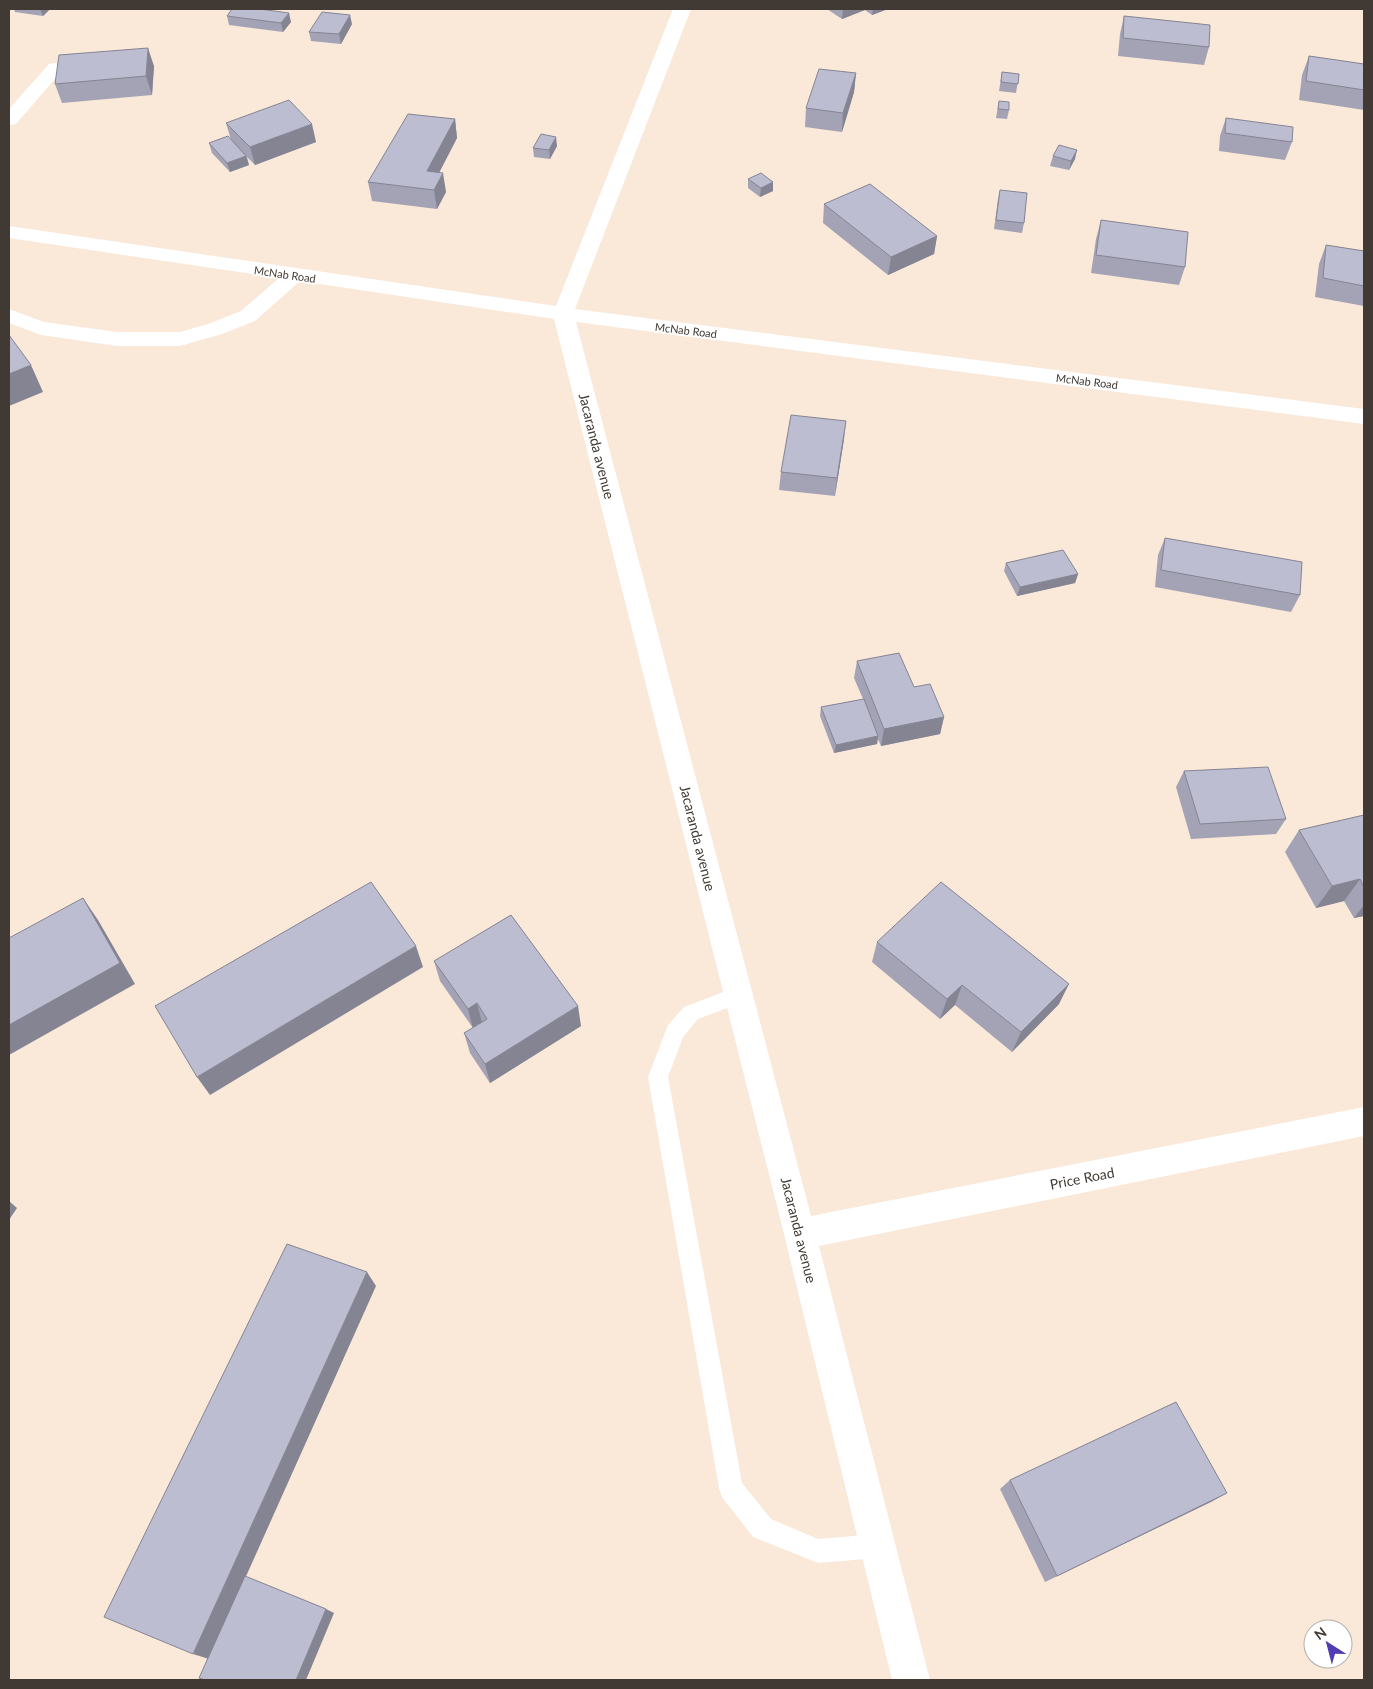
<svg xmlns="http://www.w3.org/2000/svg" width="1373" height="1689" font-family="Lato,sans-serif">
	<style>
		.lines { fill: none; stroke-linecap: round; stroke-linejoin: round }
		.lane { fill: #fff; fill-rule: evenodd }
		.street { fill: #fff; fill-rule: evenodd }
		.wall { fill: #a3a3b5 }
		.shaded-wall { fill: #848493 }
		.building { fill: #bdbdd2; stroke: #848493 }
		.labels { text-anchor: middle; dominant-baseline: central; stroke-width: 4; stroke-linejoin: round; paint-order: stroke }
		.far-street-label { font-size: 11px; fill: #413a34; stroke: #fff }
		.street-label { font-size: 14px; fill: #413a34; stroke: #fff }
	</style>
	<rect width="100%" height="100%" fill="#fae8d8"/>
	<g class="lines">
		<path class="lane" d="M739,986L746,989L749,995L746,1001L698,1019L683,1037L668,1077L742,1483L771,1519L818,1539L877,1534L886,1537L889,1546L886,1555L877,1558L818,1563L753,1537L722,1497L719,1488L648,1077L668,1025L684,1007Z"/>
		<path class="street" d="M673,9H691L575,309L1364,409V424L576,322L811,1216L1364,1107V1136L819,1246L930,1680H892L784,1234L554,319L300,281L255,321L222,334L180,346H117L41,335L9,323V309L44,322L117,332H180L208,324L241,311L279,278L9,238V226L556,306Z
			M55,63L61,64L64,68L61,72L16,124L9,125V109L49,64Z"/>
	</g>
	<path class="wall" d="M14,9H50L43,16L15,12Z
		M827,9H888L872,15L865,10L842,19Z
		M227,16L291,22L283,32L229,25Z
		M1124,16L1209,47L1204,65L1118,56L1120,34Z
		M352,24L341,44L311,41L309,32Z
		M1309,56L1364,64V110L1299,100L1302,75Z
		M154,66L152,95L62,103L55,84Z
		M1002,72L1019,74L1016,93L999,91Z
		M856,73L854,92L842,132L805,127L806,108Z
		M999,101L1009,110L1007,119L996,118Z
		M1226,118L1292,142L1285,160L1219,151L1220,136Z
		M455,119L457,138L439,173L446,192L437,209L372,201L368,182Z
		M226,123L316,142L255,165L247,157L249,165L230,172L212,153L209,143L231,140Z
		M557,146L550,159L534,157L533,148Z
		M1053,156L1075,159L1069,170L1050,166Z
		M748,179L773,182V191L760,197L748,188Z
		M1000,190L1024,223L1022,233L994,229L998,199Z
		M824,204L937,236L934,254L888,275L823,223Z
		M1101,220L1185,267L1179,285L1091,273L1096,239Z
		M1326,245L1364,251V306L1315,297L1319,264Z
		M844,439L835,496L779,490L781,472Z
		M1165,538L1300,595L1291,612L1155,587L1158,555Z
		M1006,563L1078,574L1075,583L1017,596L1004,571Z
		M857,661L914,687L944,717L940,734L881,746L878,739L877,744L834,753L820,716L821,707L863,699L854,678Z
		M1184,771L1286,819L1276,834L1191,839L1176,787Z
		M1364,815V916L1354,918L1344,901L1316,908L1285,852L1299,830Z
		M877,942L1059,1004L1012,1052L955,1005L940,1019L872,962Z
		M434,961L581,1026L490,1083L470,1053L464,1033L473,1028L440,981Z
		M1010,1480L1227,1493L1045,1582L1000,1489Z"/>
	<path class="shaded-wall" d="M40,9H50L43,16Z
		M843,9H865V10L842,19Z
		M873,9H888L872,15Z
		M289,13L291,22L283,32L281,23Z
		M350,15L352,24L341,44L339,34Z
		M148,48L154,66L152,95L146,76Z
		M856,73L854,92L842,132L843,113Z
		M455,119L457,138L430,190L427,171Z
		M312,124L316,142L255,165L250,147Z
		M556,137L557,146L550,159L549,150Z
		M1077,150L1075,159L1069,170L1071,161Z
		M246,156L249,165L230,172L227,163Z
		M443,173L446,192L437,209L434,190Z
		M773,182V191L760,197L761,188Z
		M937,236L934,254L888,275L891,257Z
		M31,365L43,392L9,406V374Z
		M846,421L844,439L835,496L837,478Z
		M1078,574L1075,583L1017,596L1020,587Z
		M944,717L940,734L881,746L884,729Z
		M878,736L877,744L834,753L836,745Z
		M1360,879L1344,901L1316,908L1332,886Z
		M83,898L98,920L135,984L9,1055V1025Z
		M1364,905V916L1354,918Z
		M416,946L423,967L210,1095L197,1077Z
		M1069,984L1059,1004L1012,1052L1021,1032Z
		M962,985L955,1005L940,1019L947,999Z
		M477,1003L482,1023L473,1029L468,1009Z
		M578,1006L581,1026L490,1083L485,1064Z
		M9,1201L17,1208L9,1220Z
		M367,1272L376,1286L209,1659L193,1654Z
		M1227,1493L1211,1502L1045,1582L1057,1576Z
		M326,1609L334,1613L306,1680H296Z"/>
	<path class="building" d="M232,9H260L289,13L281,23L227,16Z
		M322,12L350,15L339,34L309,32Z
		M1124,16L1210,25L1209,47L1123,38Z
		M148,48L146,76L55,84L59,55Z
		M1309,56L1364,64V90L1306,81Z
		M819,69L856,73L843,113L806,108Z
		M1002,72L1019,74L1018,84L1001,82Z
		M289,100L312,124L250,147L226,123Z
		M999,101L1009,102V110L998,109Z
		M408,114L455,119L427,171L443,173L434,190L368,182Z
		M1226,118L1293,127L1292,142L1225,133Z
		M541,134L556,137L549,150L533,148Z
		M228,136L246,156L227,163L209,143Z
		M1059,145L1077,150L1071,161L1053,156Z
		M761,173L773,182L761,188L748,179Z
		M870,184L937,236L891,257L824,204Z
		M1000,190L1027,193L1024,223L996,220Z
		M1101,220L1188,232L1185,267L1096,255Z
		M1326,245L1364,251V286L1323,278Z
		M9,335L31,365L9,374Z
		M791,415L846,421L837,478L781,472Z
		M1165,538L1302,562L1300,595L1161,570Z
		M1063,550L1078,574L1020,587L1006,563Z
		M899,653L914,687L930,684L944,717L884,729L857,661Z
		M864,699L878,736L836,745L821,707Z
		M1268,767L1286,819L1200,824L1184,771Z
		M1364,815V887L1360,879L1332,886L1299,830Z
		M371,882L416,946L197,1077L155,1006Z
		M941,882L1069,984L1021,1032L962,985L947,999L877,942Z
		M83,898L120,963L9,1025V938Z
		M511,915L578,1006L485,1064L464,1033L487,1019L477,1003L468,1009L434,961Z
		M287,1244L367,1272L193,1654L104,1617Z
		M1176,1402L1227,1493L1057,1576L1010,1480Z
		M245,1576L326,1609L296,1680H205L199,1678Z"/>
	<g class="labels">
		<g class="far-street-label">
			<text transform="translate(285 274) rotate(8)">McNab Road</text>
			<text transform="translate(686 330) rotate(7)">McNab Road</text>
			<text transform="translate(1087 381) rotate(7)">McNab Road</text>
		</g>
		<g class="street-label">
			<text transform="translate(597 446) rotate(76)">Jacaranda avenue</text>
			<text transform="translate(698 838) rotate(76)">Jacaranda avenue</text>
			<text transform="translate(1082 1178) rotate(-11)">Price Road</text>
			<text transform="translate(799 1230) rotate(76)">Jacaranda avenue</text>
		</g>
	</g>
	<rect width="1373" height="1689" fill="none" stroke="#413a34" stroke-width="20"/>
	<g transform="translate(1328 1644) rotate(324)"><circle r="24" fill="#ffffff" stroke="#b3b0ae"/>
	<path d="M0-4L9 19L0 12L-9 19Z" fill="#523cb4"/>
	<text y="-8" font-size="14" font-weight="bold" text-anchor="middle" fill="#413a34">N</text>
	</g>
</svg>
